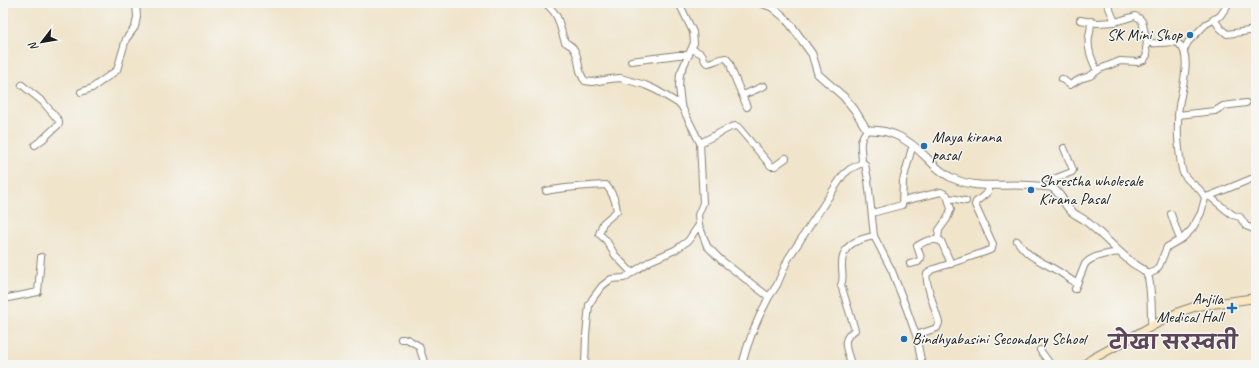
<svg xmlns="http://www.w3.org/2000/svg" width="1259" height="368" font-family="Caveat,'Playpen Sans Deva',sans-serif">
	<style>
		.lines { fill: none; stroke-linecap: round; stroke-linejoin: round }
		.minor-casing { stroke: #868073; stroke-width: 8 }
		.tertiary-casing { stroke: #868073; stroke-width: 9 }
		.secondary-casing { stroke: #868073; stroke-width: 10 }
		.minor { stroke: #fff; stroke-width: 6 }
		.tertiary { stroke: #fff; stroke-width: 7 }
		.secondary { stroke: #f9e7c3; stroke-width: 8 }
		.poi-dot { fill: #1f6fb2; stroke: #f6f6f2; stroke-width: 1.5 }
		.labels { text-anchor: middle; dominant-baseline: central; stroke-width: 3; stroke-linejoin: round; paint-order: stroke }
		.poi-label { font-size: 16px; fill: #1c1c1c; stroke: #f6f6f2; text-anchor: start }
		.district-label { font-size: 20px; font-weight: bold; fill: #5d4559; stroke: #f6f6f2 }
	</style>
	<rect width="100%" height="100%" fill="#f6f6f2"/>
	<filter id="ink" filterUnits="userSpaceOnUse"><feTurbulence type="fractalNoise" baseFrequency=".025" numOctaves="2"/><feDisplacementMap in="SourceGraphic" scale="8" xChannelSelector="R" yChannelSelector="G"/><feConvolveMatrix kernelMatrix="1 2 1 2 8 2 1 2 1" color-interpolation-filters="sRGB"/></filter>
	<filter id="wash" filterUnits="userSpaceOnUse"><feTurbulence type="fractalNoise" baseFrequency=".012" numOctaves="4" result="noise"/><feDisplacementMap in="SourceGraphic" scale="16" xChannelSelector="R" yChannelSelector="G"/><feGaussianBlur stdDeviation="0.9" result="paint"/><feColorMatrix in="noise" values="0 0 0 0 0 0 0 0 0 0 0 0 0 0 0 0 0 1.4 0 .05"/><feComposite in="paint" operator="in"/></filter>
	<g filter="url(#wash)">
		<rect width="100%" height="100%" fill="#f0e4ca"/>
	</g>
	<g filter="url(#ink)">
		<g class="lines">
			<defs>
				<path id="minor" d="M545,3C562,17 558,25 565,42C568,44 572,46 573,48C581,57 576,71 585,81L592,82L610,79L620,78L645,85L656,90L681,105
					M679,3L693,32L694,43L680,74L679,86L681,105L700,143L703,203L698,215L699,225L707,246L721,260L769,297C757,319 748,341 742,365
					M1214,19L1220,28L1227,34L1256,30
					M1080,20L1097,23L1115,22
					M1091,21C1091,27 1090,32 1089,37C1087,49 1092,60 1097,71
					M1147,42C1156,46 1173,39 1179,44C1193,55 1181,91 1179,106C1178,112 1178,118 1178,124C1177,134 1180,164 1183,173C1186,180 1195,185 1200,190C1202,193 1204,195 1205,198L1201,213L1192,229L1183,238L1167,247L1159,266L1155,271L1147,275
					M692,49L702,54L705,61L708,63C714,62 719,58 726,58L730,63L732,71L747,107
					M1184,50L1188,42L1206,24L1220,16L1229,3
					M631,61L678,55H689
					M1062,79L1070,85L1080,79L1090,76L1100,69L1120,61L1138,62L1144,60L1147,55L1146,49L1147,42L1142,21L1139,18L1135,16L1115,22L1107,3
					M22,85L43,102L59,121V124L43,139L35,145
					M81,92L92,88L117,70L126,39L135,27L137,17L136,3
					M743,95L764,86
					M1178,115L1215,111L1223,106L1246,103
					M867,130C857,143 862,147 862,163L865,164L868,180L874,236L892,271L907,310L916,335L922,365
					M700,143L731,127L736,126L738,127L771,166H775L786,158
					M1051,187V180L1072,172L1073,170L1064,148
					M546,191C566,187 586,186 606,185C613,193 616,201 617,211L603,223L599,234L606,240L615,255L632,273
					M1209,196L1225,209L1233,215L1240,217L1246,226L1256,230
					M1207,197L1256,177
					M948,199C954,197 960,201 966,201
					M903,201L941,192L947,195L951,209L947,219L939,230L938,240
					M872,213L902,205L903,181L911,151L913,146
					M1171,214L1180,240
					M1017,241C1030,259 1038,259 1056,270C1063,274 1070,279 1077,284
					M910,264L918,262L921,258L917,246C927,240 930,239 941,241L951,264
					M1075,289L1085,264C1093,255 1108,254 1119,252
					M769,297L777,285L788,259L843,175L850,169L862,163
					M3,299L38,292L41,257
					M916,335L937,328L939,323C937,315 924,280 927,274C928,273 930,272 931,270L985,252L992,249L993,244L991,240L975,205L976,202L988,192V187
					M401,339H407L419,346L425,365
					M1040,350L1051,365
					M585,365L586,335L589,305L593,298L602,286L611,279L624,278L650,261L675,250L688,241L699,225
					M851,365C848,350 839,340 855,330L841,285C844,279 842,273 842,267C841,245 855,240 874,236"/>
				<path id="tertiary" d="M761,3L772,7L784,17L791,25L812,54L818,74L844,97L854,109L867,130C892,129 909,140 926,157C934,165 941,173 952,178C974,188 991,185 1015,185C1027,185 1039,186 1051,187C1063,194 1063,205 1072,212C1077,216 1083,218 1087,222C1102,234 1115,249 1130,261C1135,266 1144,268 1147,274C1152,284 1151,314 1152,326"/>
				<path id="secondary" d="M1084,365L1092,359L1152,326L1179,312L1197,306L1256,298"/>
			</defs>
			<use href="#minor" class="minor-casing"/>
			<use href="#tertiary" class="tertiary-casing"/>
			<use href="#secondary" class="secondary-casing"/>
			<use href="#minor" class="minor"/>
			<use href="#tertiary" class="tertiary"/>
			<use href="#secondary" class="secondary"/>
		</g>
	</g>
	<g class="poi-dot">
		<circle cx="1190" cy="35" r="4"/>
		<circle cx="924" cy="146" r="4"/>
		<circle cx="1031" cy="190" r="4"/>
		<path d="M1230 302h4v4h4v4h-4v4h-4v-4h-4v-4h4z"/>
		<circle cx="904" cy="339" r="4"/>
	</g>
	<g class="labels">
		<g class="poi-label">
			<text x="1182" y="35" text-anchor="end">SK Mini Shop</text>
			<text x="932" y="137">Maya kirana<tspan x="932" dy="18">pasal</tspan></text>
			<text x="1039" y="181">Shrestha wholesale<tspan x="1039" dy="18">Kirana Pasal</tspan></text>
			<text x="1223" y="299" text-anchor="end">Anjila<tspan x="1223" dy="18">Medical Hall</tspan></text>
			<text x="912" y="339">Bindhyabasini Secondary School</text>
		</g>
		<g class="district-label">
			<text x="1173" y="342">टोखा सरस्वती</text>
		</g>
	</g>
	<rect width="1259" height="368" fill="none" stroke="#f6f6f2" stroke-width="16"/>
	<g transform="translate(42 42) rotate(239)" stroke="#f6f6f2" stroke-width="3" paint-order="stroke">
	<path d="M0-3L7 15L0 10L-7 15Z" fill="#1c1c1c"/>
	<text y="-6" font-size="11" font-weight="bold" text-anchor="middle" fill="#1c1c1c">N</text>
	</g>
</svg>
